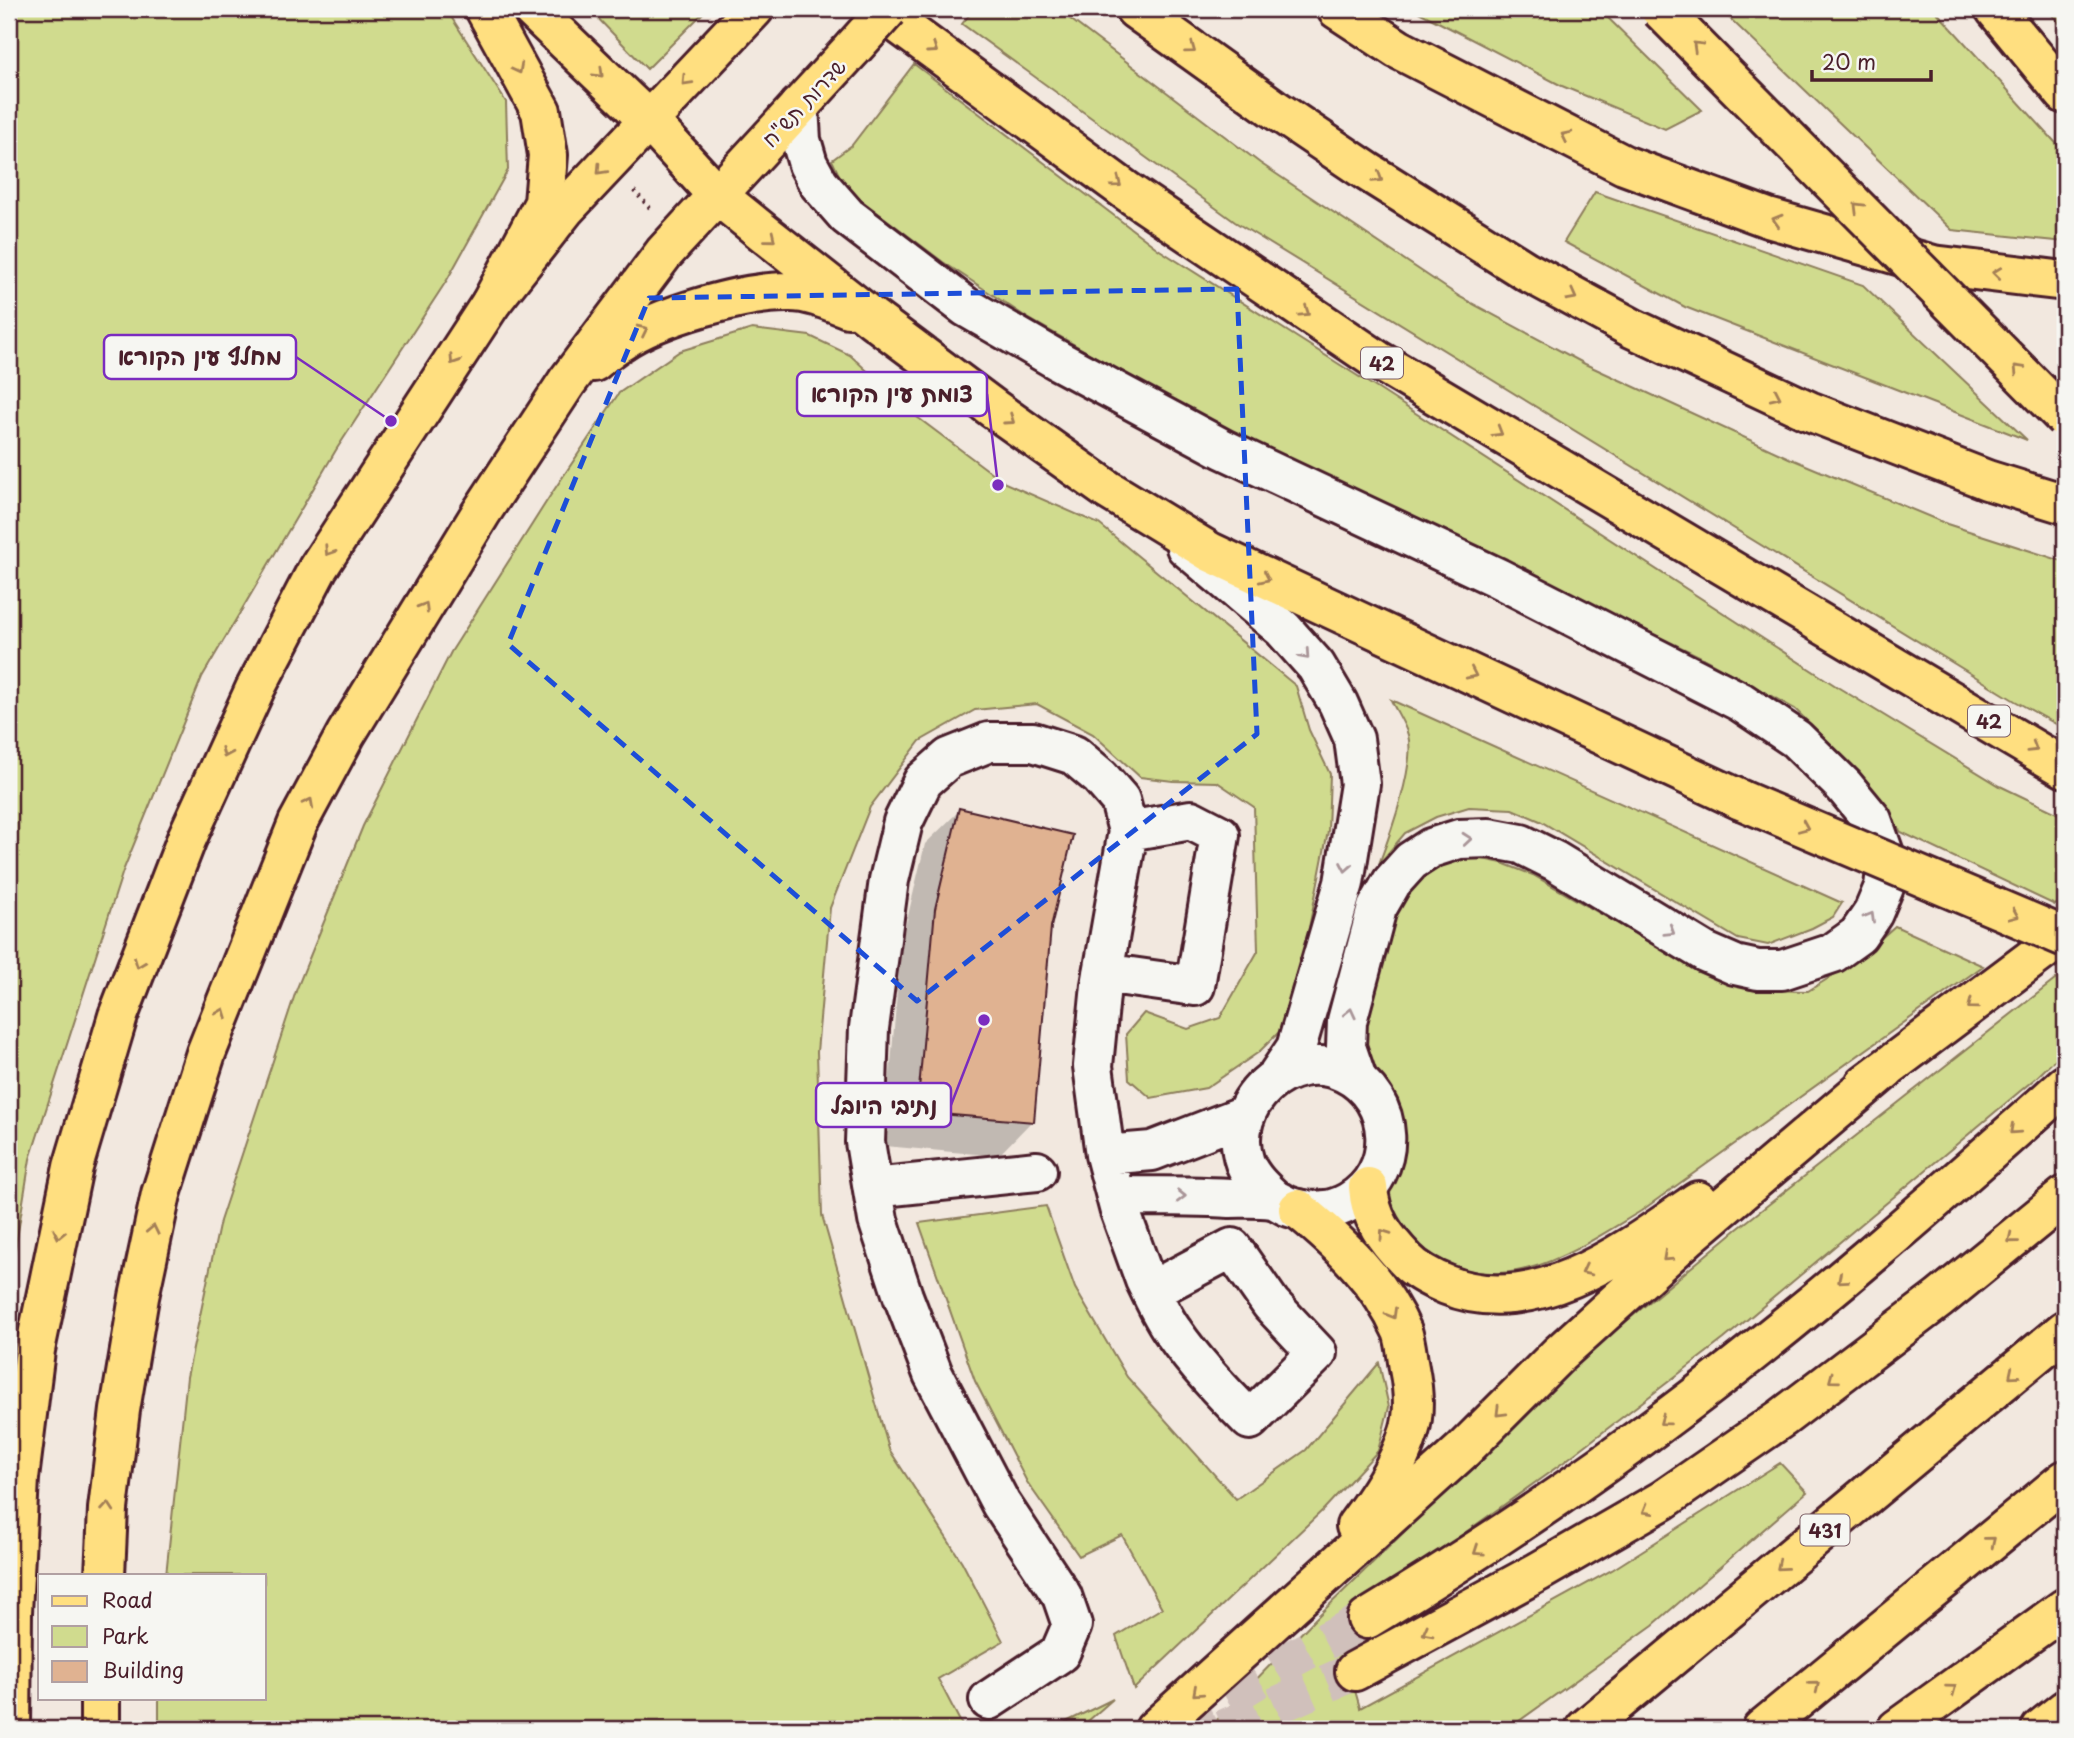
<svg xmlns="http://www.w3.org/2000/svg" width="2074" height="1738" font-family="'Playpen Sans','Playpen Sans Hebrew',sans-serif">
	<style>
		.green { fill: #d0db8e; stroke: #8d7d5c; stroke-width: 2 }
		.shadow { fill: #0003 }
		.building { fill: #e0b291; stroke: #4a1f2b; stroke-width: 2 }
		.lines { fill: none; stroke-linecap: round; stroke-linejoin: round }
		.major-tunnel { stroke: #d0c0bb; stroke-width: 38; stroke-dasharray: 38 19; stroke-linecap: butt }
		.highway-tunnel { stroke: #d0c0bb; stroke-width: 38; stroke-dasharray: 38 19; stroke-linecap: butt }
		.minor-casing { stroke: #4a1f2b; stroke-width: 44 }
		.major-casing { stroke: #4a1f2b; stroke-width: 44 }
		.highway-casing { stroke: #4a1f2b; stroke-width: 44 }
		.path { stroke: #4a1f2b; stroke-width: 4.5; stroke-dasharray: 2 5; stroke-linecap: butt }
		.minor { stroke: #f6f6f2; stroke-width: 38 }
		.major { stroke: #ffdf80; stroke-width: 38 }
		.highway { stroke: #ffdf80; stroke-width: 38 }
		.major-bridge-casing { stroke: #4a1f2b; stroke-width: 44; stroke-linecap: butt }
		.highway-bridge-casing { stroke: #4a1f2b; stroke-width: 44; stroke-linecap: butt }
		.major-bridge { stroke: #ffdf80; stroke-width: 38 }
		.highway-bridge { stroke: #ffdf80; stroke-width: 38 }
		.oneway { stroke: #a47f56 }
		.oneway2 { stroke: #a99598 }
		.marked { fill: none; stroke: #1d4ed8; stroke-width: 5; stroke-dasharray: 14 9; stroke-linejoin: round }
		.labels { text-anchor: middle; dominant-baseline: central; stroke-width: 5; stroke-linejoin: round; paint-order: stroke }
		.shield { fill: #f6f6f2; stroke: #7e6067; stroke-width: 2 }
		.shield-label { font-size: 19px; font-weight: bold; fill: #4a1f2b }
		.street-label { font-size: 21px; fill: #4a1f2b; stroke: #f6f6f2 }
		.leader { fill: none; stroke: #7b2cbf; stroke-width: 2.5 }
		.callout-dot { fill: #7b2cbf; stroke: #f6f6f2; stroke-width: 2.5 }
		.callout { fill: #f6f6f2; stroke: #7b2cbf; stroke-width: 2.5 }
		.callout-label { font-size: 23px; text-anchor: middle; font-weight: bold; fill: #4a1f2b }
	</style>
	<rect width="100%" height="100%" fill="#f2e8df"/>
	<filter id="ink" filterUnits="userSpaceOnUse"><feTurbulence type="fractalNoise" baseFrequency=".0143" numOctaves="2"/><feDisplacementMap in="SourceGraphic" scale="14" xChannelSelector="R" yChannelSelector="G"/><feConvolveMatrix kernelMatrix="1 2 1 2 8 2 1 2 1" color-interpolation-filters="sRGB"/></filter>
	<g filter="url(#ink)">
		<path class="green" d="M9,9H446L506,102L508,170L447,280L336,450L202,677L123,871L30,1159L9,1287Z
			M589,9H707L647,69Z
			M974,9H1057L1260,163L1460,297L1585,364L1789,458L1947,524L2065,562V729L2015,701L1235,222L962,24Z
			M1413,9H1599L1702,110L1665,129L1562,86Z
			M1720,9H1934L2065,153V242L1952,230Z
			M2047,9H2065V30Z
			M914,64L1158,249L1383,392L1839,688L2000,786L2065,817V898L2055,905L1901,832L1855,768L1795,709L1699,656L1201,417L1026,317L943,262L845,188L832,160L852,145Z
			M1595,192L1863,285L2027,440L1685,307L1564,242Z
			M752,329L810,336L850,355L917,417L1005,483L1099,524L1296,686L1309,730L1330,774L1328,831L1291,1020L1259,1052L1206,1088L1151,1098L1129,1079L1126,1034L1144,1013L1188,1029L1220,1018L1258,951L1254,807L1217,782L1173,781L1140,777L1093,734L1037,704L975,710L920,741L870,807L830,908L817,1052L822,1215L889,1449L962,1562L1003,1641L938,1679L964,1729H159V1698H264V1575H166L187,1377L220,1221L297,988L363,826L451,652L550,496L619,393L680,351Z
			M1391,700L1842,903L1833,917L1812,928L1768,945L1738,939L1540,821L1512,809L1469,807L1436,817L1405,833L1379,864C1390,835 1416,765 1408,735C1405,724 1396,711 1391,700Z
			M1468,856L1502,863L1533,875L1709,976L1750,990L1808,991L1853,963L1895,926L1983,966L1641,1211C1574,1251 1502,1304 1427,1251C1413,1241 1395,1222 1391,1205C1386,1180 1402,1156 1403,1132C1405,1098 1373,1071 1360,1043L1397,907L1414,884L1447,863Z
			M2065,972V1050L2037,1077L1724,1339L1564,1462L1424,1562L1353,1607L1338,1631L1360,1708L1612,1570L1780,1463L1807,1492L1653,1625L1508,1729H1208L1315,1619L1582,1358L1736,1230Z
			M1046,1206L1075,1288L1127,1377L1236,1499L1306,1450L1379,1363L1389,1407L1378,1451L1324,1509L1134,1689L1116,1636L1162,1608L1122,1535L1079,1556L1027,1482L975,1381L919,1223Z
			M1113,1699L1079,1729H1052Z"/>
		<path class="shadow" d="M960,810L1049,927L1032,1121L998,1156L884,1146L901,945L925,844Z"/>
		<path class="building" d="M959,808L1073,835L1051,927L1034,1122L917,1112L935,909Z"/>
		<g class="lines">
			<path class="major-tunnel" d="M1178,1729L1284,1663L1367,1619"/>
			<path class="highway-tunnel" d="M1223,1729L1355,1671"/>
			<defs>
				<path id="minor" d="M799,106L801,140L808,164L819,184L847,216L966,307L1059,361L1223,449L1498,578L1741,702L1796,739L1844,786L1872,820L1887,862L1884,887L1873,913L1858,935L1833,953L1782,970H1758L1735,965L1705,952L1555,861L1521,844L1489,838L1459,839L1431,848L1411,861L1392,882L1377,908L1347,1021L1346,1047L1357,1079
					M1186,547L1283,629L1316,666L1338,703L1354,739L1360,784L1344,883L1296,1048L1277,1076
					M1103,973L1195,986L1220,835L1191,820L1128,831
					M1105,1155L1152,1151L1245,1115
					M873,1188L1037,1171
					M1119,1208L1128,1196C1162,1196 1196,1196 1230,1198C1244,1198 1258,1197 1272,1199C1278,1200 1282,1204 1287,1206C1297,1210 1313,1212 1324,1210C1331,1210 1342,1206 1349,1202C1400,1173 1396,1098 1345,1073C1289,1045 1224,1104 1245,1163C1251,1178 1263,1189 1275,1200
					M989,1700L1060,1653L1072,1625L1062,1596L1001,1504L933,1374L903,1296L878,1220L865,1142L869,1028L889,880L903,822L923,781L949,758L989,742H1033L1074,755L1100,777L1120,800L1128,831L1101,985L1093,1066L1105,1155L1119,1208L1145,1280C1154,1298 1162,1317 1174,1333C1196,1365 1223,1393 1250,1420L1317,1353L1271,1304L1232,1248L1151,1291"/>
				<path id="major" d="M649,121L717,195L764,233L872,318L994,409L1108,490L1210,552L1741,800
					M594,362C602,355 610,348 620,342C658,316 745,291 791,292C810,292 830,301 848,308
					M1865,1084L2065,934
					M1368,1187C1370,1219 1385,1238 1406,1260C1417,1272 1432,1279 1447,1285C1535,1321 1629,1249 1698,1201
					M1298,1209C1340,1243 1380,1281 1402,1331C1406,1342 1407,1357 1409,1368C1413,1388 1415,1413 1409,1432C1398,1467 1378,1497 1356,1526
					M105,1575L108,1509L120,1410L139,1297L161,1194L206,1053L298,823L346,734L481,513L567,382L664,253L853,48
					M1367,1619C1473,1555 1576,1487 1675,1412C1811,1310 1939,1198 2065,1085
					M11,1729L12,1612L19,1478L35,1350L73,1167L118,1016L187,838L255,689L318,568L491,303L565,209L754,9
					M100,1729V1698
					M1155,1729L1463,1450L1559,1354L1689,1236L1886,1069
					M2041,1729L2065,1710"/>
				<path id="highway" d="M485,9L541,111L548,155L544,203L491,303
					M532,9L649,121
					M878,9L1128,192L1377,360L2065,768
					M1135,9L1273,108L1368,172L1526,271L1632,328L1809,411L1987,480L2065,504
					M1337,9L1398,49L1624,165L1768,218L1933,265L2065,281
					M1995,9L2065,94
					M1355,1671L1538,1572L1663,1500L1782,1418L1939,1299L2065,1196
					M1585,1729L2065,1330
					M1762,1729L2065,1480
					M1897,1729L2065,1608"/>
			</defs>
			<use href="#minor" class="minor-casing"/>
			<use href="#major" class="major-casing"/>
			<use href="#highway" class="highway-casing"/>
			<path class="path" d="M634,191L652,210"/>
			<use href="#minor" class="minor"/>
			<use href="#major" class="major"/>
			<use href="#highway" class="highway"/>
			<defs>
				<path id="major-bridge" d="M853,48L888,9
					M1741,800L2065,937"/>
				<path id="highway-bridge" d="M1660,9L2065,418"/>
			</defs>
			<use href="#major-bridge" class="major-bridge-casing"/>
			<use href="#highway-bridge" class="highway-bridge-casing"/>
			<use href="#major-bridge" class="major-bridge"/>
			<use href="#highway-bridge" class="highway-bridge"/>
		</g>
		<defs><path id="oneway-chevron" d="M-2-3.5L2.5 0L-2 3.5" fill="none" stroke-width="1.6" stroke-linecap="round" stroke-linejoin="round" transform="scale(1.75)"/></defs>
		<g class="oneway">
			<use href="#oneway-chevron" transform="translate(1697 46) rotate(-136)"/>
			<use href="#oneway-chevron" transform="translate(933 49) rotate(35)"/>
			<use href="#oneway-chevron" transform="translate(1191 49) rotate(36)"/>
			<use href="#oneway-chevron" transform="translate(518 69) rotate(62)"/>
			<use href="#oneway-chevron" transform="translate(599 73) rotate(44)"/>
			<use href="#oneway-chevron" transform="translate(686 81) rotate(133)"/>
			<use href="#oneway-chevron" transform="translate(1566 136) rotate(-154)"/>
			<use href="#oneway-chevron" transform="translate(601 170) rotate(133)"/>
			<use href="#oneway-chevron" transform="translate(1378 178) rotate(32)"/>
			<use href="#oneway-chevron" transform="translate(1117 183) rotate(37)"/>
			<use href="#oneway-chevron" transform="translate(1858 207) rotate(-135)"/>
			<use href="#oneway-chevron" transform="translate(1777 220) rotate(-163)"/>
			<use href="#oneway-chevron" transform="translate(771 238) rotate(39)"/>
			<use href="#oneway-chevron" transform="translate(1997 273) rotate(-173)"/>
			<use href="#oneway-chevron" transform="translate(1572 296) rotate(28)"/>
			<use href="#oneway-chevron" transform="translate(1305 312) rotate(34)"/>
			<use href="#oneway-chevron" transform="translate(643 330) rotate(-26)"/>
			<use href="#oneway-chevron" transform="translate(454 360) rotate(123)"/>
			<use href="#oneway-chevron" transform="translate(2018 369) rotate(-134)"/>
			<use href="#oneway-chevron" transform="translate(1776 396) rotate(25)"/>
			<use href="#oneway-chevron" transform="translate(1010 420) rotate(35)"/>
			<use href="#oneway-chevron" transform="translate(1498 432) rotate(31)"/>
			<use href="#oneway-chevron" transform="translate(329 551) rotate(123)"/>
			<use href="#oneway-chevron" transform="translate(1265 578) rotate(25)"/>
			<use href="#oneway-chevron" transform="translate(424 607) rotate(-59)"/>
			<use href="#oneway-chevron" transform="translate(1472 674) rotate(25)"/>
			<use href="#oneway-chevron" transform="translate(2033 748) rotate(31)"/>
			<use href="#oneway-chevron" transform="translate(226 753) rotate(114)"/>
			<use href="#oneway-chevron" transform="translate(309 803) rotate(-62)"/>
			<use href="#oneway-chevron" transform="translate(1804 827) rotate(23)"/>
			<use href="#oneway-chevron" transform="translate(2014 915) rotate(23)"/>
			<use href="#oneway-chevron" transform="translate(139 963) rotate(111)"/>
			<use href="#oneway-chevron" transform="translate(1972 1005) rotate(143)"/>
			<use href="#oneway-chevron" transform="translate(222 1013) rotate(-69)"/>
			<use href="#oneway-chevron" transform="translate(2014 1130) rotate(138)"/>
			<use href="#oneway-chevron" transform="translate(153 1230) rotate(-78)"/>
			<use href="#oneway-chevron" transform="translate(59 1234) rotate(102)"/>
			<use href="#oneway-chevron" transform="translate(1384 1234) rotate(-125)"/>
			<use href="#oneway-chevron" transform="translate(2012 1239) rotate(141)"/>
			<use href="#oneway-chevron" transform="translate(1667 1257) rotate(138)"/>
			<use href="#oneway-chevron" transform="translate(1586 1271) rotate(153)"/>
			<use href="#oneway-chevron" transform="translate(1842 1279) rotate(139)"/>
			<use href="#oneway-chevron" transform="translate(1392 1314) rotate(60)"/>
			<use href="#oneway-chevron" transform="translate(2013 1374) rotate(140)"/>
			<use href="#oneway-chevron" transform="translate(1833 1379) rotate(143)"/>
			<use href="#oneway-chevron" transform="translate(1500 1412) rotate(135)"/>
			<use href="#oneway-chevron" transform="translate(1664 1421) rotate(144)"/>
			<use href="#oneway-chevron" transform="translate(108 1507) rotate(-85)"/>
			<use href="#oneway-chevron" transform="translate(1647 1510) rotate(150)"/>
			<use href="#oneway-chevron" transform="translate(1991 1541) rotate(-39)"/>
			<use href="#oneway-chevron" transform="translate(1478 1551) rotate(146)"/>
			<use href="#oneway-chevron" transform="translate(1781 1566) rotate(140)"/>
			<use href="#oneway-chevron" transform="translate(1427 1632) rotate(152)"/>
			<use href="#oneway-chevron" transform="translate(1815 1686) rotate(-39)"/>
			<use href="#oneway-chevron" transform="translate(1952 1689) rotate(-36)"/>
			<use href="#oneway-chevron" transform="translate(1197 1692) rotate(138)"/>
		</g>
		<g class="oneway2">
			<use href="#oneway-chevron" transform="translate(1305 655) rotate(48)"/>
			<use href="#oneway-chevron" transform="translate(1467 839) rotate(-5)"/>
			<use href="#oneway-chevron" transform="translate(1346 867) rotate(100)"/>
			<use href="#oneway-chevron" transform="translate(1870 917) rotate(-60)"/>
			<use href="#oneway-chevron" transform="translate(1670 931) rotate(32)"/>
			<use href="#oneway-chevron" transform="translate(1350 1013) rotate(-77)"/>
			<use href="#oneway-chevron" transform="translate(1181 1196) rotate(1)"/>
		</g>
	</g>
	<path class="marked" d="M1237,289L1257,734L917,1001L508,644L649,298Z"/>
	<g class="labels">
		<g class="shield">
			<rect x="1361" y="347.5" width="42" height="31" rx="5"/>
			<rect x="1968" y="705.5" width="42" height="31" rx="5"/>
			<rect x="1800.5" y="1514.5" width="49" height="31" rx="5"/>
		</g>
		<g class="shield-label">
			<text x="1382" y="363">42</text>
			<text x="1989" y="721">42</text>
			<text x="1825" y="1530">431</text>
		</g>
		<g class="street-label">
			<text transform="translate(803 102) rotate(-47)">שדרות תש"ח</text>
		</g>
	</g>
	<path class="leader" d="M391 421L296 357M998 485L987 394M984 1020L951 1105"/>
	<g class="callout-dot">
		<circle cx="391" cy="421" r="7"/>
		<circle cx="998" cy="485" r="7"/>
		<circle cx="984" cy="1020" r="7"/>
	</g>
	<g class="callout">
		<rect x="104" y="335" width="192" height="44" rx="7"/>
		<rect x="797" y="372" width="190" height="44" rx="7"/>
		<rect x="816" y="1083" width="135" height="44" rx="7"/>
	</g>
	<g class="callout-label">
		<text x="200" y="365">מחלף עין הקורא</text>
		<text x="892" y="402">צומת עין הקורא</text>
		<text x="884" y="1114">נתיבי היובל</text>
	</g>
	<rect width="2074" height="1738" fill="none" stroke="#f6f6f2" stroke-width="35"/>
	<rect x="18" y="18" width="2039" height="1703" fill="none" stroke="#4a1f2b" stroke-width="2.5" filter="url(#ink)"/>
	<rect x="38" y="1574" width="228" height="126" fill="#f6f6f2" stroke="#b1a0a2" stroke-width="2"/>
	<rect x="52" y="1596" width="35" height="10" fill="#ffdf80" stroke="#b1a0a2" stroke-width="2"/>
	<text x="102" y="1608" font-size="21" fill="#4a1f2b">Road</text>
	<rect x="52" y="1626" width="35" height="21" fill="#d0db8e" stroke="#b1a0a2" stroke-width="2"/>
	<text x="102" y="1644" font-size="21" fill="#4a1f2b">Park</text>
	<rect x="52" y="1661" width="35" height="21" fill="#e0b291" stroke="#b1a0a2" stroke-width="2"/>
	<text x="102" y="1678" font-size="21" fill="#4a1f2b">Building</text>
	<path d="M1812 70v10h119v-10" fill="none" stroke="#4a1f2b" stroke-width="3.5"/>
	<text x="1822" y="70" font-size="21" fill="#4a1f2b" stroke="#f6f6f2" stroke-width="5" paint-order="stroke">20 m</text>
</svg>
